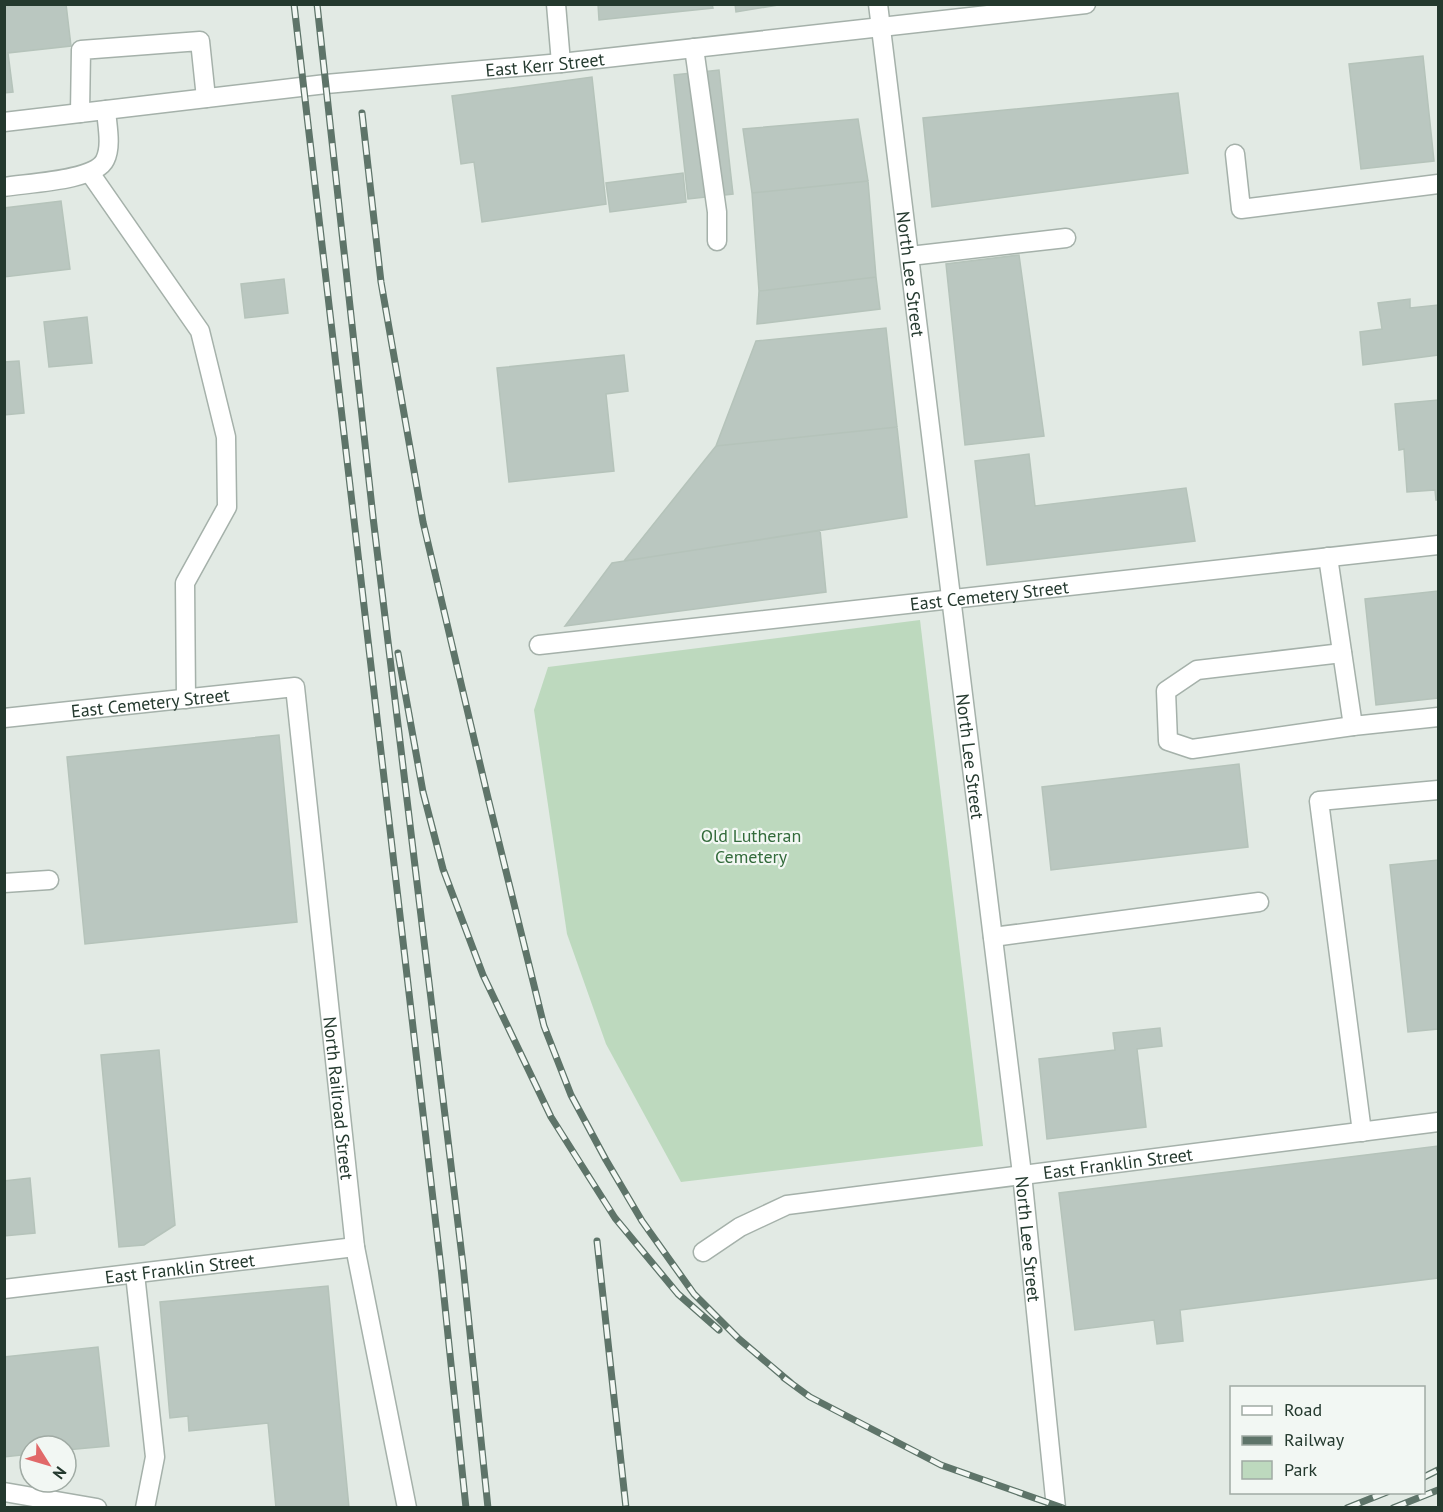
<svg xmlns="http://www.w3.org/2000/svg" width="1443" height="1512" font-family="'PT Sans',sans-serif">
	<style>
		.green { fill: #bdd9be }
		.building { fill: #bac7c0; stroke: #b5c3ba; stroke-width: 1.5 }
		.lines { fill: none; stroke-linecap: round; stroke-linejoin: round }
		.minor-casing { stroke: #a5b1aa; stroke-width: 21 }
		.minor { stroke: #fff; stroke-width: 18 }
		.rail-casing { stroke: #5e7469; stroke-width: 7 }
		.rail { stroke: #f2f7f3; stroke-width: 4.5; stroke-dasharray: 14; stroke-linecap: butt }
		.labels { text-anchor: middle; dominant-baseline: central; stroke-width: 4.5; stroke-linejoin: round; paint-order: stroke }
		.street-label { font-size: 18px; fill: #24392e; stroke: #f2f7f3 }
		.park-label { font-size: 18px; fill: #336b3b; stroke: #f2f7f3 }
	</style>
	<rect width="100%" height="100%" fill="#e2eae4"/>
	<path class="green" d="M920,620L983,1146L681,1182L606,1044L567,934L534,710L548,667Z"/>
	<path class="building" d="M4,4H66L71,46L8,53L13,92L4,93Z
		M598,4H712L713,8L599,20Z
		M735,4H784L736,12Z
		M1423,56L1434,161L1361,169L1349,64Z
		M719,70L733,194L688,199L674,75Z
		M592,77L606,204L482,222L474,162L461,164L452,96Z
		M1178,93L1188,173L932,207L923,118Z
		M858,119L868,181L752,193L743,129Z
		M683,173L686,202L610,212L606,183Z
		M868,181L876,277L759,291L752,193Z
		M61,201L70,269L4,277V208Z
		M1019,255L1044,436L965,445L946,264Z
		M876,277L880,309L757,324L759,291Z
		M284,279L288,313L245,318L241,284Z
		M1410,299V308L1438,305V355L1363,365L1360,332L1382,329L1378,303Z
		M87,317L92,363L49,367L44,322Z
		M886,328L897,427L716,446L756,341Z
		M624,355L628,391L606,394L614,471L509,482L497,368Z
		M19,361L24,413L4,415V362Z
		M1438,400V500H1436L1435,490L1407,492L1404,449L1399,450L1395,404Z
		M897,427L907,517L624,561L716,446Z
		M1029,454L1035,506L1186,488L1195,541L987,565L975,461Z
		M820,530L826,592L565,626L612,563Z
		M1438,591V698L1376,705L1365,599Z
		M279,735L297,922L85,944L67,757Z
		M1239,764L1248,847L1051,870L1042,787Z
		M1438,860V1029L1408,1032L1390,865Z
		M1160,1028L1162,1046L1137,1049L1146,1127L1047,1139L1039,1059L1115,1050L1113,1033Z
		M159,1050L175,1225L144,1245L119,1247L101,1055Z
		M1438,1146V1278L1180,1310L1183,1341L1157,1344L1154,1320L1075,1330L1059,1193Z
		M30,1178L35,1233L4,1236V1181Z
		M328,1286L349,1508H276L268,1423L189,1431L188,1416L170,1418L160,1302Z
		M98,1347L109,1446L66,1450V1446H30V1454L4,1457V1357Z"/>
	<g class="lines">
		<defs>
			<g id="minor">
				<path d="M556,4L561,63"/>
				<path id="s1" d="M878,4L1022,1174L1056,1508"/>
				<path d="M694,48L717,212V241"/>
				<path d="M80,113L81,50L200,41L206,98"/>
				<path id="s2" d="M4,122L326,84L561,63L1086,4"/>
				<path d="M1235,154L1241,209L1438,184"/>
				<path d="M90,173L200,331L226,437L227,507L185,583L186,699"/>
				<path d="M4,187C26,183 95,181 105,160C112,146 107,125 106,110"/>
				<path d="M910,256L1066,238"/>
				<path d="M1328,557L1353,726L1438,717"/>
				<path id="s3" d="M539,645L1438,545"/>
				<path d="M1342,653L1197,670L1166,691L1168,741L1192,749L1353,726"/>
				<path id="s4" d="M4,718L295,687L355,1247L407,1508"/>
				<path d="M4,883L49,880"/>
				<path d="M993,937L1259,902"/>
				<path d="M1362,1132L1319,801L1438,790"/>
				<path id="s5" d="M703,1252L740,1227L787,1205L1438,1122"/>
				<path d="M135,1274L155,1457L145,1508"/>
				<path id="s6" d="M4,1289L355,1247"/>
				<path d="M4,1492L97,1508"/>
			</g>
		</defs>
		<use href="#minor" class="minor-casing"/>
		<use href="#minor" class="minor"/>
		<defs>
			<path id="rail" d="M294,4L441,1268L466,1508
				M317,4L373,517L463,1265L488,1508
				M362,113L381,282L423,522L488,798L544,1026L571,1095L606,1160L642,1221L694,1294L739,1339L791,1383
				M398,653L423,792L443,869L483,975L551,1117L615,1218L678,1294L719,1330
				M597,1241L626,1508
				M784,1378L810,1397L941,1465L1063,1508
				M1424,1477L1438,1470
				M1347,1508L1387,1492
				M1393,1508L1438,1490"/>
		</defs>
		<use href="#rail" class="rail-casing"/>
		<use href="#rail" class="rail"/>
	</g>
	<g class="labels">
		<g class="street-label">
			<text stroke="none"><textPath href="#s2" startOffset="544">East Kerr Street</textPath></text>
			<text stroke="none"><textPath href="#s1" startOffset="272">North Lee Street</textPath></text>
			<text stroke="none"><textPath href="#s3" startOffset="453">East Cemetery Street</textPath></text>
			<text stroke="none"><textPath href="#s4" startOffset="147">East Cemetery Street</textPath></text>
			<text stroke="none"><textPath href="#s1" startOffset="758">North Lee Street</textPath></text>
			<text stroke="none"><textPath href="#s4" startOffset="706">North Railroad Street</textPath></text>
			<text stroke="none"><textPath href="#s5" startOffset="430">East Franklin Street</textPath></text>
			<text stroke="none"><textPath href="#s1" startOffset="1244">North Lee Street</textPath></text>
			<text stroke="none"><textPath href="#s6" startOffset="177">East Franklin Street</textPath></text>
		</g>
		<g class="park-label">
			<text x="751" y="835">Old Lutheran<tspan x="751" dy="21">Cemetery</tspan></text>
		</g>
	</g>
	<rect width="1443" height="1512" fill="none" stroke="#24392e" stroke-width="12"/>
	<rect x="1230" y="1386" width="195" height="108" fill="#f2f7f3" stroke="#a0aba4" stroke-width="1.5"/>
	<rect x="1242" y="1406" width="30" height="9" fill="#ffffff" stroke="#a0aba4" stroke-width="1.5"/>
	<text x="1284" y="1416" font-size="18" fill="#24392e">Road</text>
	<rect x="1242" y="1436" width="30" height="9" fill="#5e7469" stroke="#a0aba4" stroke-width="1.5"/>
	<text x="1284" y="1446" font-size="18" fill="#24392e">Railway</text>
	<rect x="1242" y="1461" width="30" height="18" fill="#bdd9be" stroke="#a0aba4" stroke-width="1.5"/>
	<text x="1284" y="1476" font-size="18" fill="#24392e">Park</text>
	<g transform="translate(48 1464) rotate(127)"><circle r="28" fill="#f2f7f3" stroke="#a0aba4" stroke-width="1.5"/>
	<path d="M0-4.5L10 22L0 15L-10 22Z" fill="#e16969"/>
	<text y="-9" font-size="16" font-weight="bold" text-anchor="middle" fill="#24392e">N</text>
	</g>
</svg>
